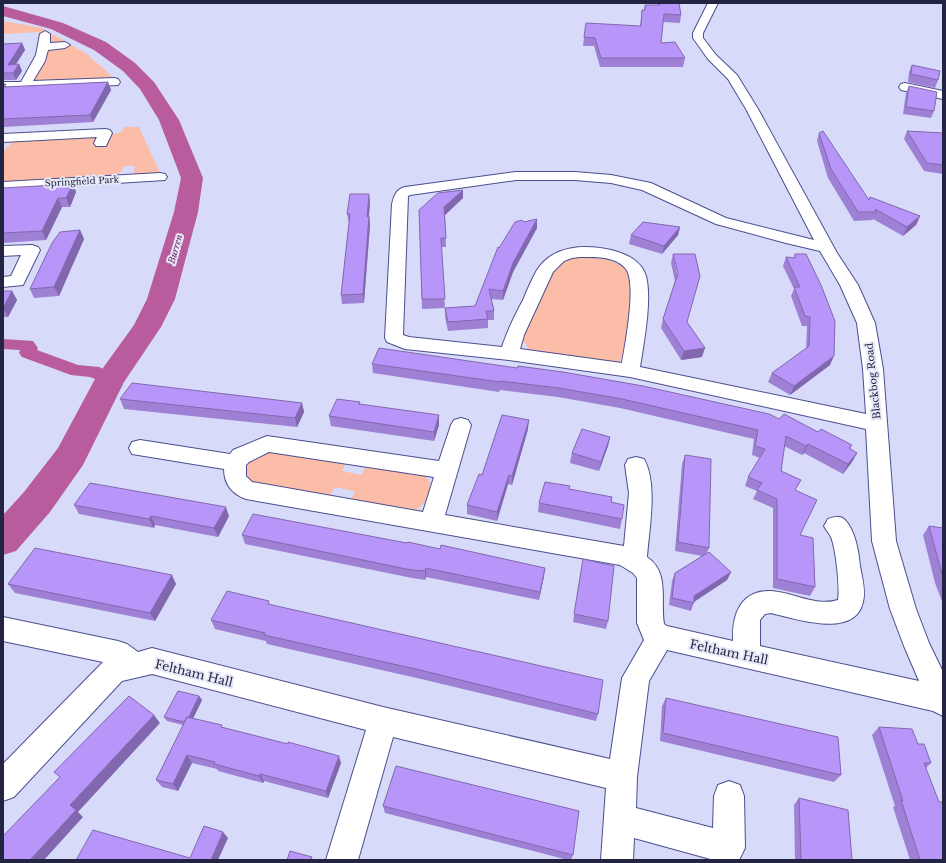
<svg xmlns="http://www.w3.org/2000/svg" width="946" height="863" font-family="'Libre Baskerville',serif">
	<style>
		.green { fill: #fbbda8 }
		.water { fill: #b85c9d; stroke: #8b4b81 }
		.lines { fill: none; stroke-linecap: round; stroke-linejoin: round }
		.canal { fill: #b85c9d; fill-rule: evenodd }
		.river { fill: #b85c9d; fill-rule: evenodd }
		.minor-casing { stroke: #4b4e8f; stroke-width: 2 }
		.minor { fill: #fff; fill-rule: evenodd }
		.wall { fill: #9e80d5 }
		.shaded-wall { fill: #8168ae }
		.building { fill: #b895f8; stroke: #8168ae }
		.labels { text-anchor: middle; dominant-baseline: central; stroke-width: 4; stroke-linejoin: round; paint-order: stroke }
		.far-street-label { font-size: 9px; fill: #222441; stroke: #e7e9f9 }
		.far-water-label { font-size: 9px; font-style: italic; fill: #691355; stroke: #e7e9f9 }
		.street-label { font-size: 10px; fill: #222441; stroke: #e7e9f9 }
		.near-street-label { font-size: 12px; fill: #222441; stroke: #e7e9f9 }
	</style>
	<rect width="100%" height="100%" fill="#d7dbf9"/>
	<path class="green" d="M3,21L42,28L87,54L116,80L34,81L48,55L49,34H38L39,32L3,34Z
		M125,127H139L161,175L134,174L135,166H124L121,172L113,177L3,183V152L13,141L95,136L97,139L95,144H106L110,135L121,132Z
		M575,256L602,257L629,269L632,281L627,355L618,363L532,354L522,339L554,266Z
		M268,451L346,462L342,471L362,475L366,465L421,474C440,482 426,506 413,512L350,502L355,491L334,487L329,499L251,482C239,465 254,458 268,451Z"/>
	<path class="water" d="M3,8L58,25L53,27L3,14Z
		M60,454L80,456L40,509L3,555V528L48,473Z"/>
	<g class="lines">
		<path class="canal" d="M3,339L33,341L38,348L37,350L78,365L99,367L116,375L119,379L116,383L110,385L90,377L71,375L22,357L19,353L20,350L3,349Z"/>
		<path class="river" d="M3,6L63,23L106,42L135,63L154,82L179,120L203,178L198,212L175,299L161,327L124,382L83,465L50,512L16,551L3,555V515L24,492L58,448L95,379L134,325L147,299L174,212L181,178L159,120L140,89L123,71L94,50L51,29L3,16Z"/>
		<defs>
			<path id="minor" d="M708,3H718L703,33V38L706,42L716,55L737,75L758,109L837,253L858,285L875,323L883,369L896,541L916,609L929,643L943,672V716L933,711L667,650L649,681L637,777L636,808L713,828L714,796L718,785L729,781L740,785L744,796L745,848L739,860H714L634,838L633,860H601L606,788L393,737L358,860H326L366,730L152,674L122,681L14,797L3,801V764L103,662L3,641V617L118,641L127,644L138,652L152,648L383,707L610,759L622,678L644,640L637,623V578L633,573L620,565L246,499C232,494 224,484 224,469L132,454L129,448L132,442L140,440L230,454L233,450L267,436L439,461L451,425L454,420L461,418L468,420L471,425L445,515L624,546L629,493L625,465L628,459L636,457L644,459C658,484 649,529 647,557C670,572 660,602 664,624L667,626L733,641C732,615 740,590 771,591C792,592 816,607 838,600C840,587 836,549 831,537C829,533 826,530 824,526L828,519C834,517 840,515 845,520C855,530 859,552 860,566C862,577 866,591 863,602C855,639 796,619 771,613L765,614L760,620V646L919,681L904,646L890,609L872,541L866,429L630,377L509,360L405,349L387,342L385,338L392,204C394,196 396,189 405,187L516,172H575L611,175L651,183L726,218L814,240L746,109L728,79L708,59L693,38V33ZM516,180H575L611,183L642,190L716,224L786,243L820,251L840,285L857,323L863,369L866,414L640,367C644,342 652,300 646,276C641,260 626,254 611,250C585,244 553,245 537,270C532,279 527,290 523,300C515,315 507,331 502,347L409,337L403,335L408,196L410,195ZM580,257C595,257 616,256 626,269C637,284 625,345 622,363L520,349L524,335L553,272L564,261L572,258ZM269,452L434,477L423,512L252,482L246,476V465L249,462Z
				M45,31L50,34V43L65,42L70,45L65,48L48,50L45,61L33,81L114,78L118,79L120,82L118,85L3,90V82H21L36,55L40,34Z
				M905,83L943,91V99L901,90L899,87L901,84Z
				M105,129L110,130L112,133L106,146H96L94,143L97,137L3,142V134Z
				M160,173L165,174L167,177L165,180L3,190V182Z
				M32,245L38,247L40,250L23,285L3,287V277L11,276L21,255L3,256V246Z"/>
		</defs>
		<use href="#minor" class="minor-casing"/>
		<use href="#minor" class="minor"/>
	</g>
	<path class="wall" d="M658,3H679L681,15L680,23L663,22L661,43L685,58L683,67H600L594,46H583L584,37L640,26L642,10H644L645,5H658Z
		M22,43L25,50L16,64H19L22,71L16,80H3V44Z
		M912,65L938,80L935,88L908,82L909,72Z
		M108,82L111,90L93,122L3,127V84L7,87Z
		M909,86L934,111L931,118L903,114L906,93Z
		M907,131L943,133V174L924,171L904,139Z
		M819,133L869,200L920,216L916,225L903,236L873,219V220L854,221L828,178L817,141Z
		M73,184L76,192L70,207H62L46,240L3,243V188Z
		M463,198L445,215L446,247H441L445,308L422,309L419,210Z
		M370,202L369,216L370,225L364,303L342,304L341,295L349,223L347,214Z
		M537,219V228L513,272L503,300L491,299L494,311V320H488V328L448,331L445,317V308L475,306L524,222Z
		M680,227L678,235L662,254L629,244L631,235Z
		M80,230L84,239L59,296L34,298L30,289Z
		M673,254L687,322L702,357L681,360L661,328L663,319L675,281L671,263Z
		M795,254L830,365L790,395L768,382L772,373L806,349L807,326H802L791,296L794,289L783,266L786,257L794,258Z
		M3,291H12L17,300L8,317H3Z
		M379,348L779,419L818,432L852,445L850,449L857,453L852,462L843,474L804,453L802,455L784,446L781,471L796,491L800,535L815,587L810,596L773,588V508L753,499L757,491L745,486L748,477L760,458L752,455L754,439L620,408L558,397L500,390L499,392L373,373L372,364Z
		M120,399L302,403L304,412L297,427L124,409Z
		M360,402V404L439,425L434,441L331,426L329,416Z
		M528,429L512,485L508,484L497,521L467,514V505L482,475Z
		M610,437L608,446L599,471L570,463L572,453Z
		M685,455L709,548L706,554L731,572L727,580L694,602L691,611L669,605L672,581L675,573L702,556L675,551L682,464Z
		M569,489L611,502L622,519L620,529L538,512L539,503Z
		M74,505L229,516L218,537L155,525L154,528L79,514Z
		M929,526L943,528V604L935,583L923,535Z
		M242,535L544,576L539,600L426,577L425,580L412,578L245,544Z
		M583,559L608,621L606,629L573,622Z
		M8,584H176L155,621L15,593Z
		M270,604L598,714L596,721L421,679L267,644L266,641L215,629L211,620Z
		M199,696L202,700L193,718L341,763L328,798L264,781L263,783L218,771L217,769L192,763L178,791L162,787L156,780L183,725L167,721L164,717Z
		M666,698L841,775L834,782L660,741L662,706Z
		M879,727L918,744L931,763L926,768L943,860H910L893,807L895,806L872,735Z
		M799,798L852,860H795L794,805Z
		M383,806L573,855L571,860H568L385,813Z"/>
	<path class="shaded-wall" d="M22,43L25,50L11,72L8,65Z
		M19,64L22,71L16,80L13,73Z
		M108,82L111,90L93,122L90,115Z
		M73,184L76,192L70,207L66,198Z
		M463,190V198L444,216V207Z
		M369,194L370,202L368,225L367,217Z
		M58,198L62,207L46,240L42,231Z
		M369,216L370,225L364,303L363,294Z
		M920,216L916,225L903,236L907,227Z
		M537,219V228L513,272L503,300V291L513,263Z
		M680,227L678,235L662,254L664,246Z
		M80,230L84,239L59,296L54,287Z
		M12,291L17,300L8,317L3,308Z
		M705,348L702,357L681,360L684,351Z
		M834,356L830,365L790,395L794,386Z
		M302,403L304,412L297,427L295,418Z
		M439,415V425L434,441V432Z
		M529,420L528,429L512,485V476Z
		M610,437L608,446L599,471L601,462Z
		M808,444L804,453L802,455L806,446Z
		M857,453L852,462L843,474L848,464Z
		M509,475L508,484L497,521V512Z
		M226,507L229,516L218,537L214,528Z
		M151,516L155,525L154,528L149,519Z
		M426,568V577L425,580V571Z
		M545,568L544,576L539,600L540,592Z
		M731,572L727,580L692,603L694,596Z
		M172,575L176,584L155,621L150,613Z
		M199,696L202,700L189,727L186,723Z
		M154,715L160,723L78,812L83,817L44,860H30L70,805Z
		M187,755L192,763L178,791L173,784Z
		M339,756L341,763L328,798L326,791Z
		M260,774L264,781L263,783L259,776Z
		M223,832L228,838L218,860H211Z"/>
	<path class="building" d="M660,3H679L681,15L664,14L661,43L675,42L685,58H601L595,38L584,37L586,23L641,26L642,10H645V5H660Z
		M22,43L8,65L19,64L13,73H3V44Z
		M912,65L940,71L938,80L911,74Z
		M108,82L90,115L3,119V84H6L4,87Z
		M909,86L937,92L934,111L906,107Z
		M823,131L869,200L870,197L920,216L907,227L875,209L876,212H858L831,169L819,133Z
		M907,131L943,133V165L927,163Z
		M73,184L66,198H58L42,231L3,233V188Z
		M463,190L444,207L446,238H441L445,299H422L419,210L438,193Z
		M350,194H369L367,217L369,216L363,294L341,295L350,214H347Z
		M537,219L513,263L503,291L489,289L494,311H486L488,319L448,322L445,308L475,306L498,247L499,248L515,222L522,220L524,222Z
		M643,222L680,227L664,246L631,235Z
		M80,230L54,287L30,289L52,243L60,232Z
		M673,254H695L700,276L687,322L705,348L684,351L663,319L678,273Z
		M795,254H806L821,285L835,321L834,356L794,386L772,373L809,346L810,317L805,316L794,287H800L786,257L795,258Z
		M3,291H12L3,308Z
		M379,348L517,368L518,366L563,372L643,386L769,414L779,419L784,414L818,432L821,429L852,445L849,448L857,453L848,464L808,444L806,446L786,436L781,471L801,480L795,490L817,500L800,535L813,538L815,587L777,579V499L757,490L762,483L748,477L765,449L755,446L758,430L622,399L559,388L500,381V382L372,364Z
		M132,383L302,403L295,418L120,399Z
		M337,399L360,402L359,404L439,415L434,432L329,416Z
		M502,415L529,420L512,476L509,475L497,512L467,505L479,474L482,475Z
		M582,429L610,437L601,462L572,453Z
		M685,455L711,459L709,548L678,542Z
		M545,482L570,486L569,489L612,497L611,502L624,505L622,519L539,503Z
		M90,483L226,507L214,528L151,516L149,519L74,505Z
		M253,514L407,543L408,542L440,549L441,545L545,568L540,592L426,568L425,571L411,570L242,535Z
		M929,526L943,528V577L942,574Z
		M35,548L172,575L150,613L8,584Z
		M709,552L731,572L694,596V603L672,598L675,573Z
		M583,559L614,566L608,621L574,614Z
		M227,591L269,601L268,604L603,680L598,714L420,670L264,635L265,633L211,620Z
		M178,691L199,696L189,717H187L184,722L164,717Z
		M129,696L154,715L70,805L76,810L30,860H3V836L60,777L54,772Z
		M666,698L838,737L841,775L663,733Z
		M187,717L222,725L221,727L288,744V742L339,756L326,791L260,774L259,776L214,764L215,762L187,755L173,784L156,780Z
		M879,727L912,729L918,744H924L931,763H924L939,802H943V860H920L901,800L903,801Z
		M396,766L579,811L573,855L383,806Z
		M799,798L848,810L852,860H801Z
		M204,826L223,832L211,860H76L93,830L190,858Z
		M290,851L312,857L311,860H287Z"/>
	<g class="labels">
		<g class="far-street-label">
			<text transform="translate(82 181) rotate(-3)">Springfield Park</text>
		</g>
		<g class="far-water-label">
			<text transform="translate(175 249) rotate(-74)">Burren</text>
		</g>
		<g class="street-label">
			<text transform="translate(873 381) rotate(-96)">Blackbog Road</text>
		</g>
		<g class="near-street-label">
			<text transform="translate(729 652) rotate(12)">Feltham Hall</text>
			<text transform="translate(194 673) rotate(14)">Feltham Hall</text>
		</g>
	</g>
	<rect width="946" height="863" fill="none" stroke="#222441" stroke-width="8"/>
</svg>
